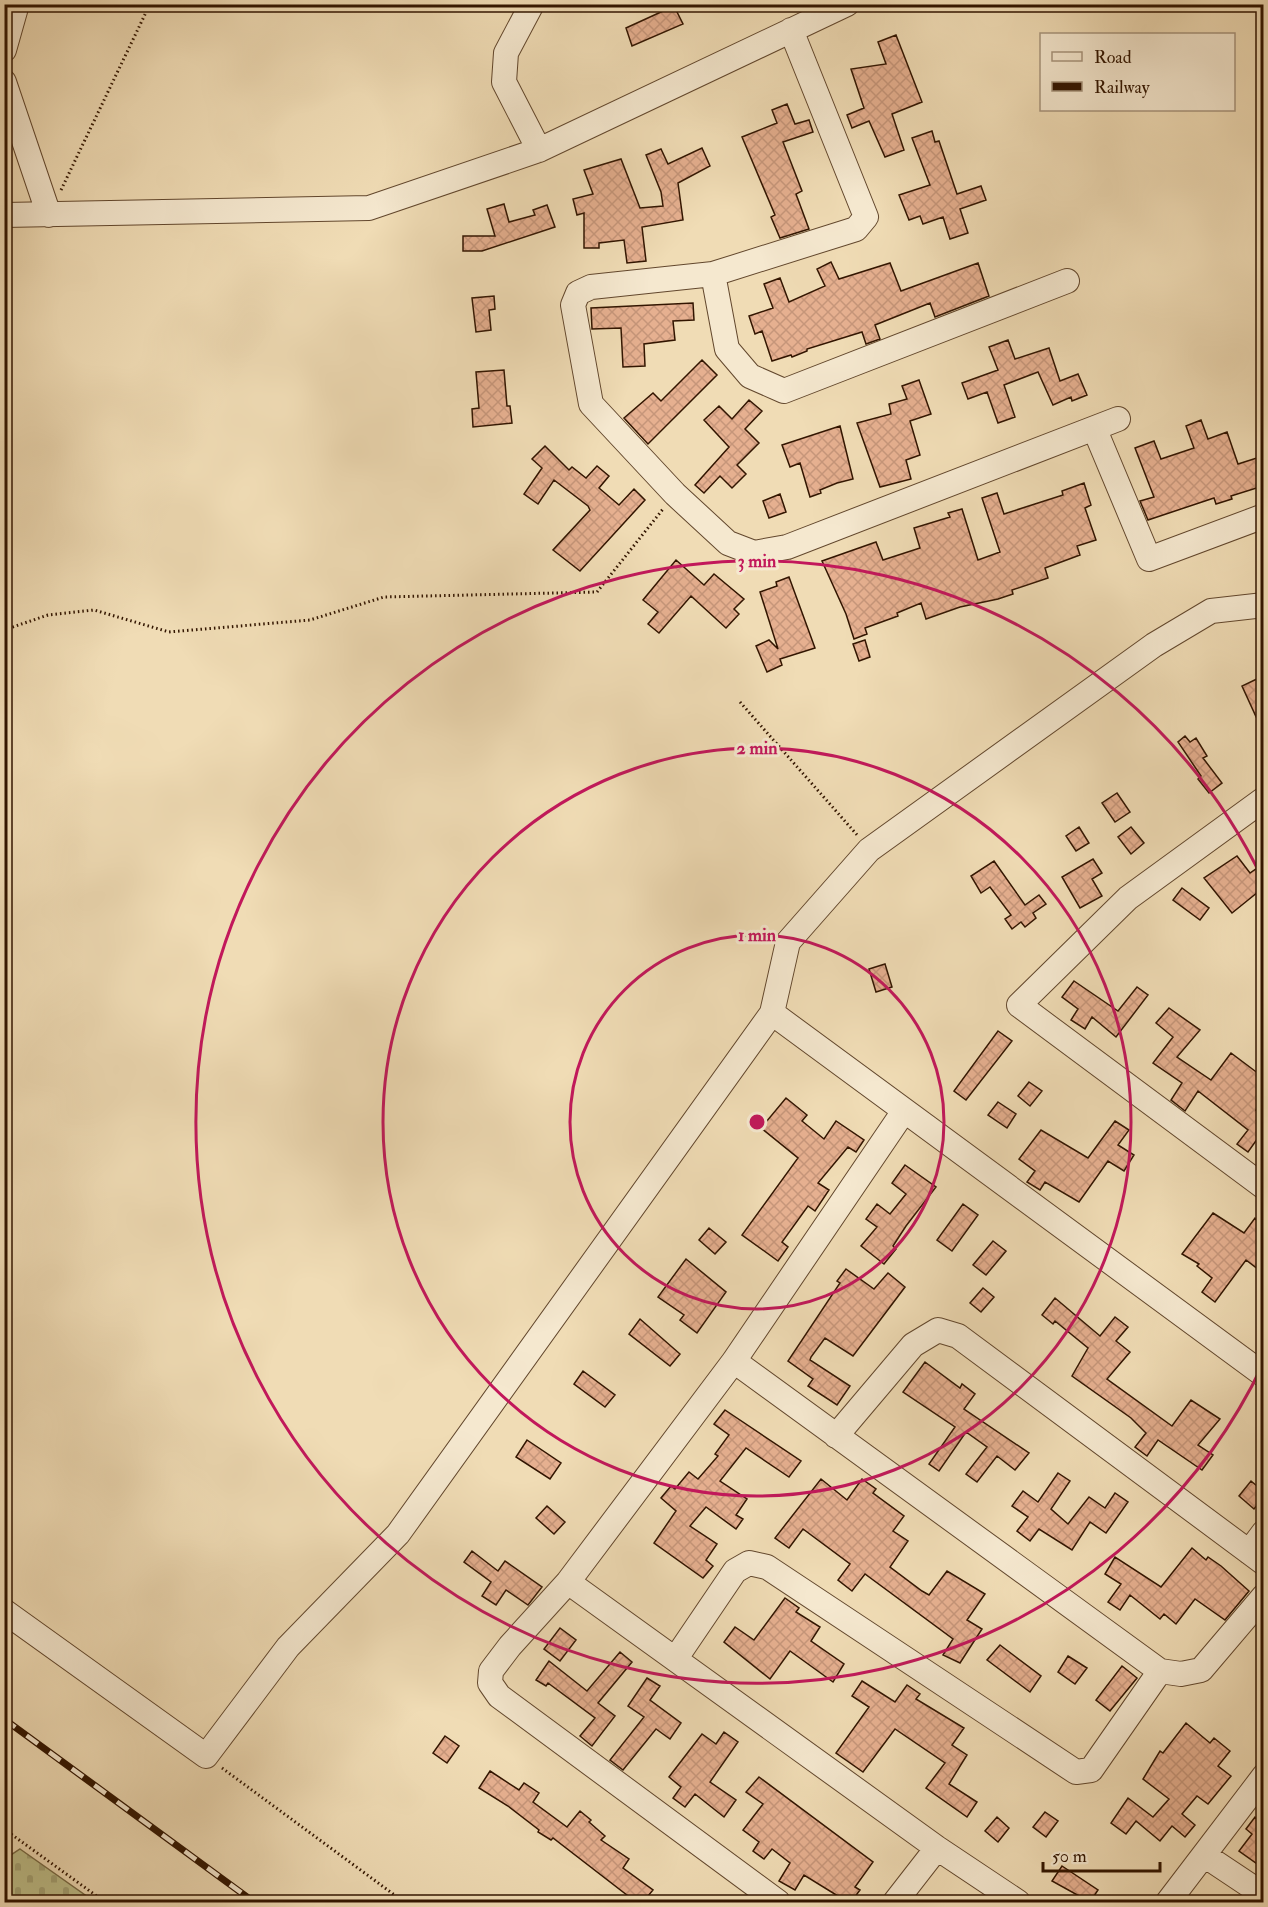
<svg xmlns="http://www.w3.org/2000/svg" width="1268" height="1907" font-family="'IM FELL Double Pica',serif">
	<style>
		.cemetery { fill: url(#cemetery-stones); stroke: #786a45; stroke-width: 1.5 }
		.building { fill: url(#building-cross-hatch); stroke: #321500; stroke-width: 1.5 }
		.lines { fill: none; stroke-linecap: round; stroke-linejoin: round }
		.minor-casing { stroke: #62472d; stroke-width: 26 }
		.path { stroke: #321500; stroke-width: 3; stroke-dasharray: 1.5 3; stroke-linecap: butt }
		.minor { stroke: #f5e8cf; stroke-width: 24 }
		.rail-casing { stroke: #321500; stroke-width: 7 }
		.rail { stroke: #f5e8cf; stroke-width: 4.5; stroke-dasharray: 14; stroke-linecap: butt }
		.ring { fill: none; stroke: #c2185b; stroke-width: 3 }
		.centre { fill: #c2185b; stroke: #f5e8cf; stroke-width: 3 }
		.ring-label { font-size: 18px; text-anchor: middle; font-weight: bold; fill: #c2185b; stroke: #f5e8cf; stroke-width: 6; stroke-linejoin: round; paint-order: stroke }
	</style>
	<defs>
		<pattern id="cemetery-stones" width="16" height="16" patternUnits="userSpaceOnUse" patternTransform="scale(1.5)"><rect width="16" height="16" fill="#bebf8a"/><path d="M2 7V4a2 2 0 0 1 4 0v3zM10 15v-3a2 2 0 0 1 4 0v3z" fill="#a4a375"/></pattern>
		<pattern id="building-cross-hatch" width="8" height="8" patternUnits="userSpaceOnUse" patternTransform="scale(1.5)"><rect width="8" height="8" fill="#e6b090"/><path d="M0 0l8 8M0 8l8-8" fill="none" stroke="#c6967a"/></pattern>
	</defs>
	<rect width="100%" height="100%" fill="#f0dcb5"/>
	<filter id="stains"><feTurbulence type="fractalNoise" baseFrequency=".00333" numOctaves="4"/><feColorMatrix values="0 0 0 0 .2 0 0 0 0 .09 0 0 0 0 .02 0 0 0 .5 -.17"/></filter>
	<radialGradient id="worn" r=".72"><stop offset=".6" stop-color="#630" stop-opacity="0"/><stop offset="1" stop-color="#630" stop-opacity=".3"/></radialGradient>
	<path class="cemetery" d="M20,1849L95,1902H5V1859Z"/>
	<path class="building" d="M674,6L683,24L632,46L626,28Z
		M896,35L922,102L892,114L904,150L885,157L869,121L852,128L847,115L864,108L851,69L886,64L878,42Z
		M787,104L795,124L809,120L813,132L783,142L802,191L796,194L809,229L780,238L771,217L775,215L742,137L777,123L772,110Z
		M932,131L935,142L939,141L957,194L981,186L986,200L960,209L968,233L950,239L943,217L923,224L920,216L909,220L899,195L930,185L912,138Z
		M702,148L710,166L678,183L683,220L642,227L646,261L627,263L624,240L599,243V248H584V213L577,215L573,199L593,194L584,170L621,159L640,208L663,206L661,192L646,155L661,149L668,164Z
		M504,204L509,222L535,215L533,210L547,205L555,227L482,251H463V236H495L487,209Z
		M831,262L839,279L890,263L901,291L978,263L989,296L935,317L930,303L875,325L880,339L866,344L862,332L807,349V351L792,357L791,355L772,361L762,331L755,334L749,316L773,308L764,284L780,278L789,302L825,286L817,269Z
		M494,296L495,309L489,310L491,330L476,332L472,298Z
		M693,303L694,320L673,321L675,340L644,344L645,366L623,367L621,328L592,329L591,308Z
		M1008,340L1015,359L1049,348L1060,381L1078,374L1087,395L1072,401L1071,397L1053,405L1038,372L1004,385L1015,417L998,423L987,392L968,399L962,383L998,370L989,347Z
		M702,360L717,375L648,444L624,418L653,393L661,401Z
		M504,370L507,406H510L512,423L473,427L472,409L479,408L476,372Z
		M919,380L931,414L910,421L920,455L906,460L911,479L880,487L857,423L891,414L889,404L907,399L902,386Z
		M749,400L762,411L745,429L759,443L737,465L746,474L732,488L720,476L704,493L695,485L729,447L704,420L719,406L732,419Z
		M1201,420L1208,439L1227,432L1238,464L1263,456V486L1231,496L1232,499L1216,504L1214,498L1148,520L1140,501L1154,497L1135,448L1154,441L1161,459L1194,448L1186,426Z
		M840,426L853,479L837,483L820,490L821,493L810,497L800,463L790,467L782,445Z
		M545,446L569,470L572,467L586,478L597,466L609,476L599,488L619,505L634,489L645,500L580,571L553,550L590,510L588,506L554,480L538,504L524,494L542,468L532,459Z
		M1084,483L1091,505L1085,508L1096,540L1077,546L1080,555L1045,568L1048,578L1012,590L1013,594L998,599L960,607L926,619L921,603L897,613L898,616L865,628L867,634L854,639L846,614L822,561L876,542L883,560L920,548L914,528L950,517L948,513L962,509L978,560L1000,552L982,498L997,493L1004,514L1063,495L1062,491Z
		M780,494L786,512L769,518L763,501Z
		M676,560L704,585L714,574L744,599L734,609L739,614L726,628L691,596L659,633L648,624L658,612L643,600Z
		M789,577L815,648L780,659L782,665L767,672L756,646L769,640L778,649L760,592L777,586L776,582Z
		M865,640L870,657L859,661L853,644Z
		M1263,676V732L1242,686Z
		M1185,736L1190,742L1196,738L1207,756L1203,758L1222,783L1209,793L1198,779L1201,776L1178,742Z
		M1117,793L1130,812L1115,822L1102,803Z
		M1079,827L1089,843L1076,851L1066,836Z
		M1131,827L1144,843L1131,854L1118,837Z
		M1237,856L1250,873L1263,864V888L1232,913L1204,878Z
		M1093,859L1102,873L1092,879L1102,896L1080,908L1062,877Z
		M994,861L1025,905L1039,895L1046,904L1033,913L1036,918L1025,927L1021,922L1012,929L1005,919L1011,915L990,887L981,893L971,876Z
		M1182,888L1209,908L1200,920L1173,900Z
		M885,964L892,987L876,992L869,969Z
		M1074,981L1118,1011L1137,987L1148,995L1116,1037L1092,1017L1085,1029L1071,1020L1078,1009L1062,997Z
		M1169,1008L1200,1030L1177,1057L1211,1080L1231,1053L1263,1077V1100L1256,1110L1263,1116V1131L1248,1152L1237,1144L1248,1130L1198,1091L1185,1111L1171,1100L1182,1083L1153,1063L1173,1037L1156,1023Z
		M998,1031L1012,1041L966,1100L954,1091Z
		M1029,1082L1042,1091L1030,1106L1018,1096Z
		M786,1098L807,1115L802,1121L824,1139L836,1121L864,1140L856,1152L848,1147L818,1183L829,1190L815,1211L808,1206L782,1242L788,1247L778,1261L742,1235L798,1158L761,1128Z
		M998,1102L1016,1114L1007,1128L988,1115Z
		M1115,1121L1129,1130L1118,1145L1134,1155L1124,1171L1108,1161L1079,1202L1045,1182L1040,1190L1027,1182L1035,1171L1019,1159L1041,1130L1088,1158Z
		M905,1165L936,1187L906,1226L893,1246L896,1249L884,1264L861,1246L877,1227L866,1219L877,1204L890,1214L906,1194L892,1183Z
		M963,1204L978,1215L952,1251L937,1240Z
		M1213,1213L1244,1233L1255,1218L1263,1225V1273L1246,1260L1215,1302L1202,1292L1212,1278L1197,1266L1199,1264L1182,1254Z
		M709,1228L726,1242L715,1254L699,1240Z
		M993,1241L1006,1251L986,1275L973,1265Z
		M686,1259L726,1292L697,1333L680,1320L684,1315L658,1297Z
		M846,1269L874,1289L888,1273L905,1287L853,1356L825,1338L811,1357L810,1360L850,1386L837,1405L808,1386L813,1379L788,1361L840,1283L837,1281Z
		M983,1288L994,1297L981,1312L970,1303Z
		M1055,1298L1100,1336L1115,1317L1128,1327L1116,1341L1130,1352L1107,1379L1172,1426L1191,1400L1220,1419L1198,1445L1213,1455L1202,1470L1158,1440L1147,1456L1135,1447L1146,1433L1131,1418L1072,1376L1088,1348L1055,1321L1053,1324L1042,1315Z
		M640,1319L680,1354L670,1366L629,1334Z
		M925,1362L960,1388L962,1384L975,1394L964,1409L1029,1453L1015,1470L997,1456L977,1482L966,1474L987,1447L966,1432L939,1471L929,1464L955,1427L903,1392Z
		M583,1371L615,1395L605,1407L574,1384Z
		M725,1410L801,1461L789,1477L746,1448L720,1481L747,1499L736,1515L743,1519L736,1529L706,1507L690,1526L717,1544L706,1560L713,1566L703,1578L654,1543L676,1511L661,1498L671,1486L675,1489L689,1472L698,1479L718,1456L715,1454L729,1435L714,1424Z
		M527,1440L561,1463L550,1479L516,1457Z
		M1058,1473L1070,1481L1051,1509L1068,1524L1089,1497L1105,1508L1115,1493L1128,1502L1106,1533L1090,1522L1072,1550L1039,1529L1030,1541L1017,1531L1028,1517L1012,1506L1023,1491L1038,1502Z
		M821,1479L847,1500L862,1479L876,1489L873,1493L904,1516L893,1531L908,1541L890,1567L922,1591L929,1595L947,1571L985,1594L967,1620L982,1629L960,1663L943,1655L953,1639L865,1574L852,1591L838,1580L850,1564L803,1529L789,1548L775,1538Z
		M1251,1481L1263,1491V1498L1254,1509L1239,1496Z
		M547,1506L565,1522L554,1534L536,1518Z
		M1192,1548L1206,1560L1208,1557L1221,1566L1249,1591L1225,1620L1195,1599L1176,1624L1164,1614L1160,1619L1130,1595L1120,1610L1108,1602L1121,1584L1105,1574L1115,1557L1161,1587Z
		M472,1551L498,1571L505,1561L542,1587L528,1605L506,1590L496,1605L482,1596L491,1582L464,1562Z
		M785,1598L799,1608L796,1612L820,1627L811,1641L844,1664L833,1682L790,1651L770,1679L724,1642L735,1627L754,1640Z
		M560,1628L576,1640L560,1661L544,1649Z
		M1000,1645L1041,1676L1030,1692L987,1660Z
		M620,1652L632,1662L598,1703L615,1716L592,1746L580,1736L595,1718L548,1683L546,1686L536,1680L549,1661L587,1691Z
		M1068,1656L1087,1668L1075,1684L1058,1672Z
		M1122,1666L1137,1678L1110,1711L1096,1700Z
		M647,1678L660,1686L650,1700L681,1723L670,1739L656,1729L623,1770L610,1760L644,1717L628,1706Z
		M862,1681L895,1702L907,1685L920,1694L916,1699L964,1728L952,1745L967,1755L949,1784L977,1802L967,1817L926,1788L945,1763L895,1729L863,1772L836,1753L869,1707L852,1696Z
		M1186,1723L1210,1743L1214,1738L1230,1751L1218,1766L1231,1776L1208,1804L1197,1796L1182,1814L1195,1825L1185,1837L1172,1826L1160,1841L1136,1821L1126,1834L1111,1823L1128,1798L1153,1817L1169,1799L1143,1779L1160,1751L1163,1753Z
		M724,1732L738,1742L710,1782L736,1800L724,1817L695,1794L685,1807L673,1798L681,1787L669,1777L702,1734L716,1744Z
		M445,1736L459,1746L447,1763L433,1753Z
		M490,1771L519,1790L524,1783L539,1793L533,1802L567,1827L580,1811L591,1820L589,1822L605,1836L601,1840L629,1859L623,1868L653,1890L643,1902H636L553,1838L551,1840L538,1832L539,1830L508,1806L479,1788Z
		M759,1777L873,1862L855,1887L860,1890L851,1902H833L838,1896L804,1875L795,1890L779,1881L790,1863L772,1849L764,1859L753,1851L759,1842L743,1830L763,1804L746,1792Z
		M1045,1812L1058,1821L1046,1837L1033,1827Z
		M997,1817L1009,1828L998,1842L985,1831Z
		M1255,1817L1261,1822L1263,1817V1868L1239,1851L1252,1834L1246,1829Z
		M1062,1866L1098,1890L1090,1902L1052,1881Z"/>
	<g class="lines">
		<defs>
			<path id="minor" d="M532,4L506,53L504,82L539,150
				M791,30L866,217L856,229L713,274L591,287L578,293L573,305L591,404L675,494L728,543L754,553L787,547L1118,419
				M4,50L17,4
				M4,82L49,215
				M4,215L369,208L539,150L847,4
				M713,274L727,349L750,376L784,391L1067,281
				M1095,430L1149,559L1264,516
				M1264,799L1128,898L1019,1005L1264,1187
				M772,1013L1264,1375
				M734,1361L1160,1671L1181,1674L1201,1670L1264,1596
				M836,1436L913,1345L938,1330L958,1336L1264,1563
				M1249,1552L1264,1532
				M568,1582L937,1848L1018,1902
				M4,1611L206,1756L288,1647L398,1534L772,1013L788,942L869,850L1154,645L1211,611L1264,605
				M676,1658L735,1571L749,1563L767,1567L1076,1772L1091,1770L1160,1671
				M1204,1855L1264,1895
				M778,1902L499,1696L490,1683L491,1671L510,1646L568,1582L734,1361L904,1111
				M895,1902L937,1848
				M1168,1902L1264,1776"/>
		</defs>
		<use href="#minor" class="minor-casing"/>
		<path class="path" d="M61,190L150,4
			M4,630L48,615L94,610L169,632L310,620L384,597L597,592L663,509
			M740,702L858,836
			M222,1768L404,1902
			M4,1829L105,1902"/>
		<use href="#minor" class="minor"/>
		<defs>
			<path id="rail" d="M4,1719L254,1902"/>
		</defs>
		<use href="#rail" class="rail-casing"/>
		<use href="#rail" class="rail"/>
	</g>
	<g class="ring">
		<circle cx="757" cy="1122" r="187"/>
		<circle cx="757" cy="1122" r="374"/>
		<path d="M1263 1364A561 561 0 1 1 1263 880"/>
	</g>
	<circle cx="757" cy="1122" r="9" class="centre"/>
	<g class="ring-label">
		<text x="757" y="567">3 min</text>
		<text x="757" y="754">2 min</text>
		<text x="757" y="941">1 min</text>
	</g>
	<rect width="1268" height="1907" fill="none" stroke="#f0dcb5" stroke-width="24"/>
	<rect x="6" y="6" width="1256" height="1895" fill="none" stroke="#321500" stroke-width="3"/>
	<rect x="12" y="12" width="1244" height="1883" fill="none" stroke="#321500" stroke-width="1.5"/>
	<rect x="1040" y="33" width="195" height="78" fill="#f5e8cf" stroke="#a7947c" stroke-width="1.5"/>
	<rect x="1052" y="52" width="30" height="9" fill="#f5e8cf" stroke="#a7947c" stroke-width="1.5"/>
	<text x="1094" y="63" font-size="18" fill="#321500">Road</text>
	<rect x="1052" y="82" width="30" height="9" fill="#321500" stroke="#a7947c" stroke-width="1.5"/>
	<text x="1094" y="93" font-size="18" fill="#321500">Railway</text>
	<path d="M1043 1862v9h117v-9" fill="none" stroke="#321500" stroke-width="3"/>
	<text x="1052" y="1862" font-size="18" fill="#321500" stroke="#f5e8cf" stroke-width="4.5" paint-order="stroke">50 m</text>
	<rect width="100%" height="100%" filter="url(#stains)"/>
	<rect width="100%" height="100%" fill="url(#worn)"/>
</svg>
